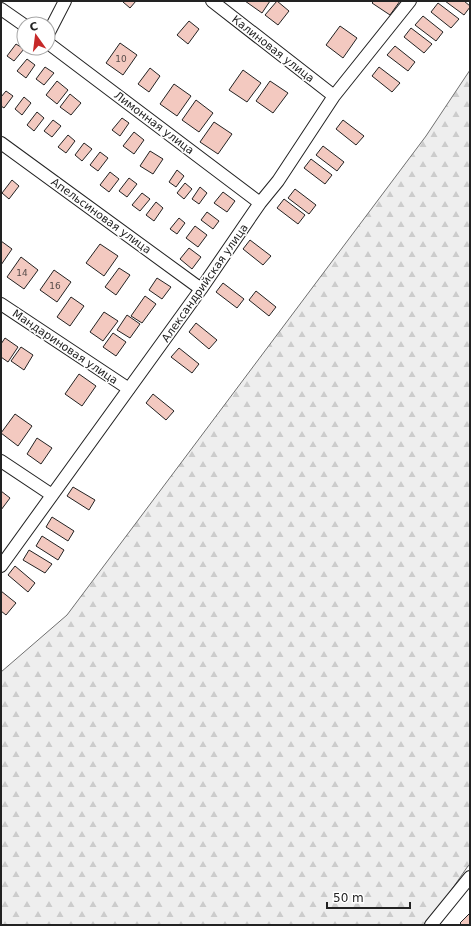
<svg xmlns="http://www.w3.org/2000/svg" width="471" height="926" font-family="'DejaVu Sans',sans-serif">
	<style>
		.forest { fill: url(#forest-firs); stroke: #6f6f6f }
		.building { fill: #f3c9c0; stroke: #222 }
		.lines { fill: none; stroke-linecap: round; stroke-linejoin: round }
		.minor-casing { stroke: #222; stroke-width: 14 }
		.minor { stroke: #fff; stroke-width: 12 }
		.labels { text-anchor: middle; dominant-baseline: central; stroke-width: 3; stroke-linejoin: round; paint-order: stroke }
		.number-label { font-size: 9px; fill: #564c4a }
		.street-label { font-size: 11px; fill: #222; stroke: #fff }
	</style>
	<defs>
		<pattern id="forest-firs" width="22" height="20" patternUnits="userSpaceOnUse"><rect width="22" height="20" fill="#eee"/><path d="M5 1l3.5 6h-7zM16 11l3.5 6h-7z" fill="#ccc"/></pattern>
	</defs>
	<rect width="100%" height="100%" fill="#fff"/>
	<path class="forest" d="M470,70V865L468,866L427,925H1V672L67,615L426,136Z"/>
	<path class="building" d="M124,1H136L130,8L123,2Z
		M245,1H270L262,13Z
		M277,1L289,11L278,25L265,15Z
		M374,1H400L390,15L372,3Z
		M445,1H464L470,6V7L464,15Z
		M438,3L459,19L451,28L431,12Z
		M423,16L443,32L436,41L415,25Z
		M189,21L199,29L188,44L177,35Z
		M340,26L357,38L343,58L326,45Z
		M411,28L432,44L424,53L404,37Z
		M120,43L137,55L123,75L106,63Z
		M16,44L24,49L14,61L7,56Z
		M395,46L415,62L408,71L387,55Z
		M27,59L35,65L26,78L17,71Z
		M45,67L54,73L44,85L36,79Z
		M379,67L400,83L392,92L372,76Z
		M150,68L160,76L149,92L138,84Z
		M243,70L261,83L247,102L229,90Z
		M57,81L68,90L57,104L46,95Z
		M270,81L288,93L273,113L256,101Z
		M174,84L191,96L177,116L160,104Z
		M6,91L13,96L4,108L1,106V97Z
		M70,94L81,103L71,115L60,107Z
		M24,97L31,103L22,115L15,109Z
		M196,100L213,113L199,132L182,120Z
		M37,112L44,118L34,131L27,125Z
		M122,118L129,123L120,136L112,130Z
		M53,120L61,126L52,137L44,131Z
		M343,120L364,136L356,145L336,129Z
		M214,122L232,134L218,154L200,142Z
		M134,132L144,140L134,154L123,146Z
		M68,135L75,141L66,153L58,147Z
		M84,143L92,149L82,161L75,155Z
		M323,146L344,162L337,171L316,155Z
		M150,151L163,159L153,174L140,166Z
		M100,152L108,158L98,171L90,165Z
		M311,159L332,175L325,184L304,168Z
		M177,170L184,176L176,187L169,182Z
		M110,172L119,179L109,192L100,185Z
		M129,178L137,184L127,197L119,191Z
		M12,180L19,186L9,199L2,193Z
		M185,183L192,189L184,199L177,193Z
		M200,187L207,193L199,204L192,199Z
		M295,189L316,205L309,214L288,198Z
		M223,192L235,201L227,212L214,203Z
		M142,193L150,199L140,211L132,205Z
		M284,199L305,215L298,224L277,208Z
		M156,202L163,208L154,221L146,215Z
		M207,212L219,221L213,229L201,220Z
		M179,218L185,223L177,234L170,229Z
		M195,226L207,235L198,247L186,238Z
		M250,240L271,256L263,265L243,249Z
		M1,241L12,249L1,265Z
		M100,244L118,256L104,276L86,263Z
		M189,248L201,257L192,269L180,259Z
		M21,257L38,270L24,289L7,277Z
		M119,268L130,275L116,295L105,287Z
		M54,270L71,282L57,302L40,290Z
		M157,278L171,287L162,299L149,290Z
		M223,283L244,299L237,308L216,292Z
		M256,291L276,307L269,316L249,300Z
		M145,296L156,304L142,323L131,316Z
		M71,297L84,306L70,326L57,317Z
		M104,312L118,321L103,341L90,332Z
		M127,315L140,324L130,338L117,330Z
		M196,323L217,340L209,349L189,332Z
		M113,333L126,342L116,356L103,347Z
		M5,338L18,347L8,362L1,357V344Z
		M21,347L33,355L24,370L11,361Z
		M179,348L199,364L192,373L171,357Z
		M79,374L96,386L82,406L65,394Z
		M153,394L174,411L166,420L146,403Z
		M15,414L32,426L18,446L1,433Z
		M37,438L52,448L41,464L27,454Z
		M73,487L95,500L89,510L67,496Z
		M1,491L10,498L1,510Z
		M52,517L74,531L68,541L46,527Z
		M42,536L64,550L58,560L36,546Z
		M29,550L52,564L45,573L23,560Z
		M15,566L35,583L28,592L8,575Z
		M1,591L16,603L6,615L1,611Z
		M469,914L470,916V925H462L460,923Z"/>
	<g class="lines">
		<defs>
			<path id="minor" d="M212,1L334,96
				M1,9L24,25
				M48,34L65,1
				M48,43L260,203
				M1,143L201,289
				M1,304L129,389
				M1,461L52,495
				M1,566L201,289L260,203L278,181L334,96L410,1
				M431,925L470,877"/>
		</defs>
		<use href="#minor" class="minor-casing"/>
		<use href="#minor" class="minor"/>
	</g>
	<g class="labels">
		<g class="number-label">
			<text x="121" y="59">10</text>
			<text x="22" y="273">14</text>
			<text x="55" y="286">16</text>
		</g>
		<g class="street-label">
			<text transform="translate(273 49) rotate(38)">Калиновая улица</text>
			<text transform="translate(154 123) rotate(37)">Лимонная улица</text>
			<text transform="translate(101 216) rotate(36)">Апельсиновая улица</text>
			<text transform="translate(205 283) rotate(-55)">Александрийская улица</text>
			<text transform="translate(65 347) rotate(34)">Мандариновая улица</text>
		</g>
	</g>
	<rect width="471" height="926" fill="none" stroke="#222222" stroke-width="4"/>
	<g transform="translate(36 36) rotate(346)"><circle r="19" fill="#ffffff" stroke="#a7a7a7"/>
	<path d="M0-3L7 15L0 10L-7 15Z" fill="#c62828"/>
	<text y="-6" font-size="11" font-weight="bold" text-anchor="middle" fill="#222222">С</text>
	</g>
	<path d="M327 902v6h83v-6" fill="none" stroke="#222222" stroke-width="2"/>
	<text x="333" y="902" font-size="12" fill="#222222" stroke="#ffffff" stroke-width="3" paint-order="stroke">50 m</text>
</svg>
